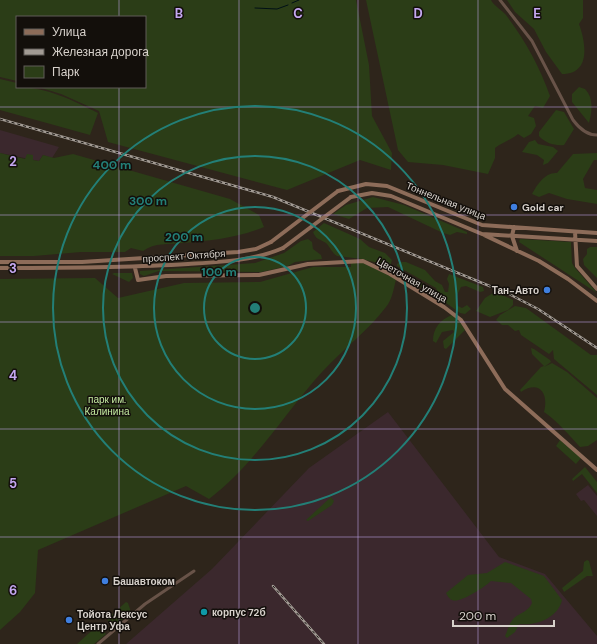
<svg xmlns="http://www.w3.org/2000/svg" width="597" height="644" font-family="'DM Sans',sans-serif">
	<style>
		.industrial { fill: #3b282d }
		.green { fill: #2b3d17 }
		.lines { fill: none; stroke-linecap: round; stroke-linejoin: round }
		.stream { stroke: #001016; stroke-width: 1 }
		.street { stroke: #685348; stroke-width: 3 }
		.secondary { stroke: #8d6c59; stroke-width: 4 }
		.rail-casing { stroke: #a29b94; stroke-width: 2.5 }
		.rail { stroke: #130f0b; stroke-width: 1; stroke-dasharray: 3; stroke-linecap: butt }
		.secondary-bridge { stroke: #8d6c59; stroke-width: 4 }
		.grid { fill: none; stroke: #c4a7f1; stroke-width: 1; stroke-opacity: 0.55 }
		.ring { fill: none; stroke: #237f77; stroke-width: 2 }
		.shop-dot { fill: #3f7fe0; stroke: #130f0b; stroke-width: 1.5 }
		.culture-dot { fill: #0f9aa8; stroke: #130f0b; stroke-width: 1.5 }
		.labels { text-anchor: middle; dominant-baseline: central; stroke-width: 3; stroke-linejoin: round; paint-order: stroke }
		.street-label { font-size: 10px; fill: #d7d1cb; stroke: #130f0b }
		.poi-label { font-size: 10px; font-weight: bold; fill: #d7d1cb; stroke: #130f0b; text-anchor: start }
		.park-label { font-size: 10px; fill: #c5eca2; stroke: #130f0b }
		.grid-label { font-size: 13px; text-anchor: middle; font-weight: bold; fill: #c4a7f1; stroke: #130f0b; stroke-width: 3; stroke-linejoin: round; paint-order: stroke }
		.centre { fill: #237f77; stroke: #130f0b; stroke-width: 2 }
		.ring-label { font-size: 12px; text-anchor: middle; font-weight: bold; fill: #237f77; stroke: #130f0b; stroke-width: 3; stroke-linejoin: round; paint-order: stroke }
	</style>
	<rect width="100%" height="100%" fill="#2e251b"/>
	<path class="industrial" d="M0,130L59,147L52,158L43,155L39,161L0,153Z
		M388,412L499,557L545,574L597,636V644H126L212,569L309,468Z
		M588,485L597,496V516L584,500L581,501L576,494Z"/>
	<path class="green" d="M0,0H356L369,65L372,116L392,153L391,170L360,160L287,190L108,142L99,111L61,94L38,87H145V17H17V81L0,77Z
		M366,0H491C494,6 502,10 506,15C525,40 540,67 550,96L543,108L535,106L528,116L534,118L536,126L531,134L524,138L518,134C511,140 503,142 495,148V158L488,174L443,165L408,162L398,150Z
		M507,0H583V18L579,24C586,43 591,74 562,74L546,52L534,29L515,12Z
		M0,79L17,83V87C47,87 72,100 98,113L90,135L0,110Z
		M579,87L585,89C594,98 592,112 589,123L572,102V94Z
		M556,110L564,112L574,129L564,145C555,146 545,143 539,136V132Z
		M535,140L538,144L553,147L558,151L548,163L543,165L544,160L537,155L522,152L529,142Z
		M0,153L25,159L27,154L33,155V160L39,161L43,155L54,158L73,154L230,199L259,215L264,227C238,238 210,241 182,243C168,245 155,242 143,251L131,248L125,252H81L34,256H0Z
		M597,153V160H594L583,179L585,188L597,190V204L567,199L549,193L539,197L532,194C537,185 545,172 557,173L573,154Z
		M373,197L404,205L467,232V234L457,232L450,235L443,233L388,207L367,208L349,219L333,214L346,205Z
		M324,223L360,239L369,247L385,253L392,260L390,266L362,259L337,256C332,253 330,247 326,243C320,239 316,240 313,232Z
		M308,239L312,242L313,249L321,255L322,259L295,262L288,266L261,272L159,271L144,276L140,274V271L255,263L284,253L301,241Z
		M520,239L571,242L572,263L575,268L597,293L519,242Z
		M590,247H597V278L584,265L583,259L587,254V249Z
		M400,262H406L425,270L435,281L442,285L445,292H448L449,284L447,279L449,274L483,287L484,291L480,292L466,286L461,287L456,297L458,306L462,308L467,305L471,309L465,314L460,313L435,295L437,291L436,288L397,266V264Z
		M351,263H363L396,279C394,288 392,300 386,307C368,331 342,350 322,372C284,414 255,464 209,499L186,486L38,550L35,593L20,612L0,630V279L95,278L118,298L184,283L260,282L313,267H351Z
		M399,271H401L429,287V290L428,291L398,273Z
		M114,273H132L133,278L129,282L112,274Z
		M493,293L500,294L513,300V305L508,310L490,317L476,311L485,298Z
		M515,306L526,308L591,355H597V395L554,359L553,350L549,354L521,335L519,330L515,331L508,325H502L496,320L500,315Z
		M452,315L460,322L465,330L446,349L444,348L443,341L454,332L453,330L442,332L436,343L433,341C433,328 440,320 452,315Z
		M531,348L534,349L550,360L551,362L544,367L552,363L567,372L597,398V440L588,446L580,447C569,435 557,421 544,412C549,393 539,380 521,392L520,390L541,367L544,366L532,354Z
		M560,440L581,458L576,464L556,446Z
		M585,467L597,482V493L582,474L573,481L572,479Z
		M331,497L334,501L332,505L308,521L306,520Z
		M587,560L589,561L593,576H587L564,592L562,588L583,571L584,562Z
		M505,562L544,576L562,600C558,618 536,626 519,624L515,632L507,638L505,636C508,630 509,623 514,618C521,612 528,612 532,603L531,599L511,583L491,581C485,587 459,604 452,600C449,599 447,595 446,593L468,575L487,573Z
		M126,602L128,603L131,612L114,627L111,626L107,619Z
		M98,625L106,634L94,644H77Z"/>
	<g class="lines">
		<path class="stream" d="M292,3L299,0
			M255,8L277,9L288,5"/>
		<path class="street" d="M500,0L532,41L573,120C579,128 586,135 597,135
			M98,644L145,604L194,571"/>
		<path class="secondary" d="M338,191L366,184L387,186L482,225L597,233
			M351,197L372,193L391,196L482,234L597,241
			M514,227L512,236L517,251
			M575,232L577,266L597,289
			M484,235L539,261L568,279L597,301
			M0,262H82L238,252L256,249L271,242
			M0,268C63,268 125,268 188,264C221,262 253,261 283,248
			M135,268L138,280L166,276L259,275L308,264L363,261L390,274L444,307L461,320L505,389L597,470"/>
		<defs>
			<path id="rail" d="M0,119L273,197L509,294L538,309L597,348
				M273,586L324,644"/>
		</defs>
		<use href="#rail" class="rail-casing"/>
		<use href="#rail" class="rail"/>
		<path class="secondary-bridge" d="M271,242L338,191
			M283,248L351,197"/>
	</g>
	<path class="grid" d="M119,0V17M239,0V644M358,0V644M478,0V644M119,87V644M0,107H597M0,215H597M0,322H597M0,429H597M0,537H597"/>
	<g class="ring">
		<circle cx="255" cy="308" r="51"/>
		<circle cx="255" cy="308" r="101"/>
		<circle cx="255" cy="308" r="152"/>
		<circle cx="255" cy="308" r="202"/>
	</g>
	<g class="shop-dot">
		<circle cx="514" cy="207" r="4"/>
		<circle cx="547" cy="290" r="4"/>
		<circle cx="105" cy="581" r="4"/>
		<circle cx="69" cy="620" r="4"/>
	</g>
	<circle class="culture-dot" cx="204" cy="612" r="4"/>
	<g class="labels">
		<g class="street-label">
			<text transform="translate(446 201) rotate(22)">Тоннельная улица</text>
			<text transform="translate(184 256) rotate(-4)">проспект Октября</text>
			<text transform="translate(412 280) rotate(30)">Цветочная улица</text>
		</g>
		<g class="poi-label">
			<text x="522" y="207">Gold car</text>
			<text x="539" y="290" text-anchor="end">Тан-Авто</text>
			<text x="113" y="581">Башавтоком</text>
			<text x="212" y="612">корпус 72б</text>
			<text x="77" y="614">Тойота Лексус<tspan x="77" dy="12">Центр Уфа</tspan></text>
		</g>
		<g class="park-label">
			<text x="107" y="399">парк им.<tspan x="107" dy="12">Калинина</tspan></text>
		</g>
	</g>
	<g class="grid-label">
		<text x="179" y="18">B</text>
		<text x="298" y="18">C</text>
		<text x="418" y="18">D</text>
		<text x="537" y="18">E</text>
		<text x="13" y="166">2</text>
		<text x="13" y="273">3</text>
		<text x="13" y="380">4</text>
		<text x="13" y="488">5</text>
		<text x="13" y="595">6</text>
	</g>
	<circle cx="255" cy="308" r="6" class="centre"/>
	<g class="ring-label">
		<text x="112" y="169">400 m</text>
		<text x="148" y="205">300 m</text>
		<text x="184" y="241">200 m</text>
		<text x="219" y="276">100 m</text>
	</g>
	<rect x="16" y="16" width="130" height="72" fill="#130f0b" stroke="#615d58"/>
	<rect x="24" y="29" width="20" height="6" fill="#8d6c59" stroke="#615d58"/>
	<text x="52" y="36" font-size="12" fill="#d7d1cb">Улица</text>
	<rect x="24" y="49" width="20" height="6" fill="#a29b94" stroke="#615d58"/>
	<text x="52" y="56" font-size="12" fill="#d7d1cb">Железная дорога</text>
	<rect x="24" y="66" width="20" height="12" fill="#2b3d17" stroke="#615d58"/>
	<text x="52" y="76" font-size="12" fill="#d7d1cb">Парк</text>
	<path d="M453 620v6h101v-6" fill="none" stroke="#d7d1cb" stroke-width="2"/>
	<text x="459" y="620" font-size="12" fill="#d7d1cb" stroke="#130f0b" stroke-width="3" paint-order="stroke">200 m</text>
</svg>
